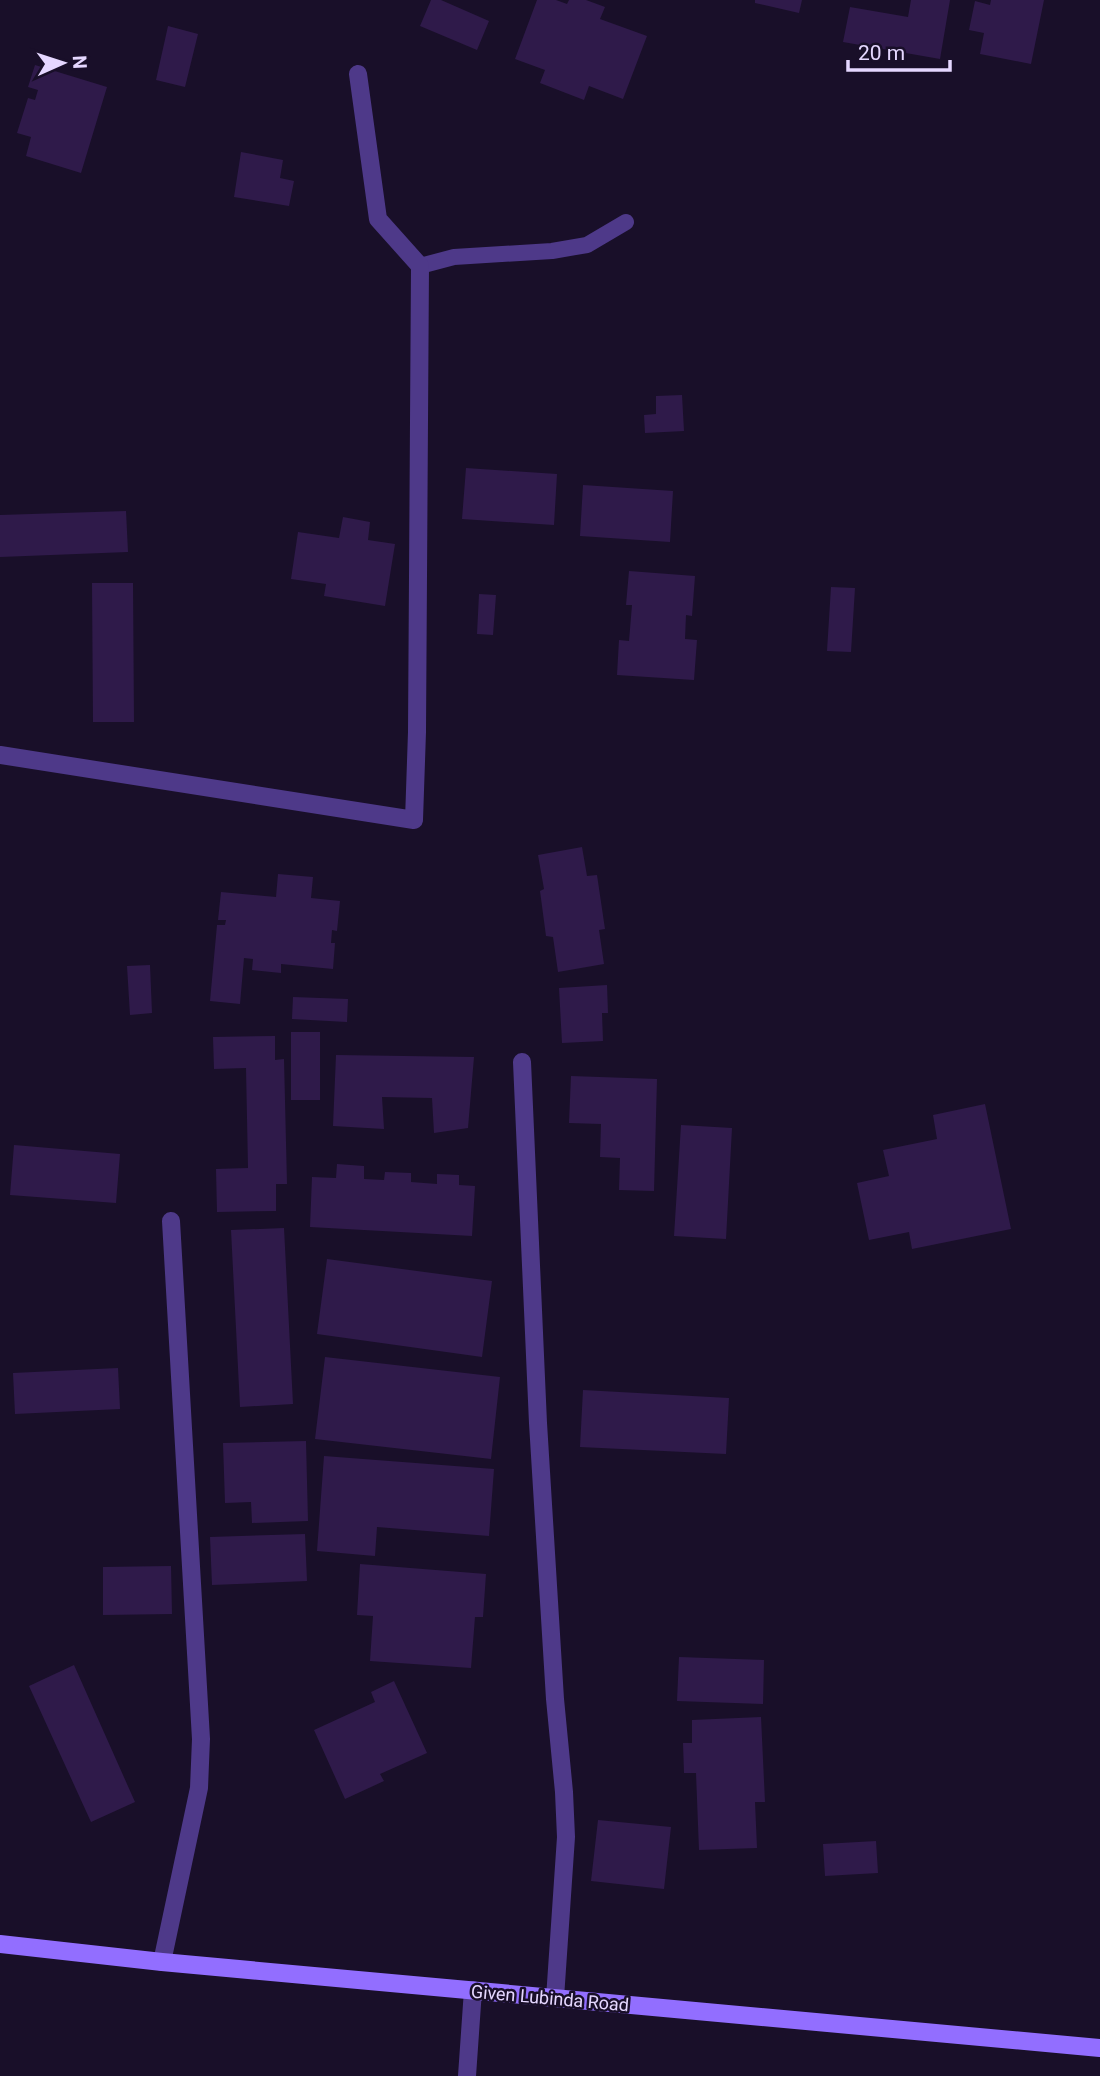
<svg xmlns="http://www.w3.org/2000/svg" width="1100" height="2076" font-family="Roboto,sans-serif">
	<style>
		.building { fill: #2f1a4a }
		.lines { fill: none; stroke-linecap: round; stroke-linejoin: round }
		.lane { stroke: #4e3989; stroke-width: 16 }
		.street { stroke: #4e3989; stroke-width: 18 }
		.secondary { stroke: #926eff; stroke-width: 18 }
		.labels { text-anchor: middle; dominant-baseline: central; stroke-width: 5; stroke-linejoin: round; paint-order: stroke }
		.street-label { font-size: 18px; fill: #e5d7ff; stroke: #190f29 }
	</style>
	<rect width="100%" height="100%" fill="#190f29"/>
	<path class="building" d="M431,0H441L489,21L477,50L420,26Z
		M537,0H556L567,4L569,0H586L605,7L600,19L647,36L623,99L589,86L584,100L540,83L545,70L515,59Z
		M755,0H802L799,13L755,3Z
		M911,0H950L940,59L843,42L850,7L908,17Z
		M991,0H1044L1031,64L980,54L984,33L969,30L975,1L990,5Z
		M168,26L198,34L185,87L156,80Z
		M35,65L107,87L81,173L26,156L31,137L17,133L28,98L35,100L38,90L28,87Z
		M241,152L283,160L280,178L294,181L289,206L234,197Z
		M682,395L684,431L645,433L644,415L656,414V396Z
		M466,468L557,474L554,525L462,519Z
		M583,485L673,491L670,542L580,536Z
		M126,511L128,552L0,557V515Z
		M343,517L370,522L368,540L395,544L385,606L324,596L326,584L291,579L298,532L339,538Z
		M629,571L695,576L692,616L686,615L685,639L697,640L694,680L617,675L619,640L629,641L632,605H626Z
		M92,583H133L134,722H93Z
		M831,587L855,588L851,652L827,651Z
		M479,594L496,595L493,635L477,634Z
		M582,847L587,876L597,875L605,929L599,930L604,964L558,972L553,937L546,936L540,891L544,889L538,855Z
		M278,874L313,877L311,898L340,901L337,931L332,930L331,943H335L333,969L281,964V973L252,970L253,959L244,958L240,1004L210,1001L217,925H225L226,920H218L221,892L276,897Z
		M150,965L152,1013L130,1015L127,966Z
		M607,985L608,1013H602L603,1041L562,1043L559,988Z
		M293,997L348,999L347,1022L292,1019Z
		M291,1032H320V1100H291Z
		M275,1036V1060L284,1059L287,1184H276V1211L217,1212L216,1169L248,1168L246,1068L214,1069L213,1037Z
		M336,1055L474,1057L468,1128L434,1133L432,1098L382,1097L384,1129L333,1126Z
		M571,1076L657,1079L654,1191L619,1190L620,1158L600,1157L601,1124L569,1123Z
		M985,1104L1011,1229L912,1249L909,1232L869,1240L857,1183L889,1176L883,1150L937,1139L933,1115Z
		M681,1125L732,1128L726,1239L674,1236Z
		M14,1145L120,1154L116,1203L10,1195Z
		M337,1164L364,1166V1179L384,1180L385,1172L411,1173V1182L437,1184V1174L459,1175V1185L475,1186L472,1236L310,1227L312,1177L336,1178Z
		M284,1228L293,1404L240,1407L231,1230Z
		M327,1259L492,1281L482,1357L317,1334Z
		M325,1357L500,1377L491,1459L315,1439Z
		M118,1368L120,1409L15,1414L13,1373Z
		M583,1390L729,1398L726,1454L580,1447Z
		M306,1441L308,1521L252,1523L251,1502L225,1503L223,1443Z
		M324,1456L494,1469L489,1536L377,1527L375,1556L317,1551Z
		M305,1534L307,1581L212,1585L210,1537Z
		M360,1564L486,1574L483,1617H475L471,1668L370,1661L373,1616L357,1615Z
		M171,1566L172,1614L103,1615V1567Z
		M679,1657L764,1660L763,1704L677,1701Z
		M74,1665L135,1802L91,1822L29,1686Z
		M394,1681L427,1753L380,1774L384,1781L345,1799L314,1730L375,1702L371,1692Z
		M761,1717L765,1802H755L757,1848L699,1850L696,1773H684L683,1743H692V1720Z
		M598,1820L671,1827L664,1889L591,1881Z
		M876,1841L878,1873L825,1876L823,1844Z"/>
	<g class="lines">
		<path class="lane" d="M420,266L454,257L552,251L587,245L626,222"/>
		<path class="street" d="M0,755L414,820L417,732L420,266L378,219L358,74
			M522,1062L538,1423L555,1699L564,1792L566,1837L555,1998
			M162,1962L199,1788L201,1739L171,1221
			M467,2076L473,1990"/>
		<path class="secondary" d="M0,1944L162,1962L1100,2048"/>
	</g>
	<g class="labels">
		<g class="street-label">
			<text transform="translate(550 1998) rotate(5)">Given Lubinda Road</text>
		</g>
	</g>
	<g transform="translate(63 63) rotate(87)" stroke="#190f29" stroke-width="5" paint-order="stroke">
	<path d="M0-5L12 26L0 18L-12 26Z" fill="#e5d7ff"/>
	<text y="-10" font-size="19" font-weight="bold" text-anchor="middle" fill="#e5d7ff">N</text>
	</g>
	<path d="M848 60v10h102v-10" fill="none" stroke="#e5d7ff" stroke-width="3.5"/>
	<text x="858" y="60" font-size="21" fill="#e5d7ff" stroke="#190f29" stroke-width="5" paint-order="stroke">20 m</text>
</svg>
